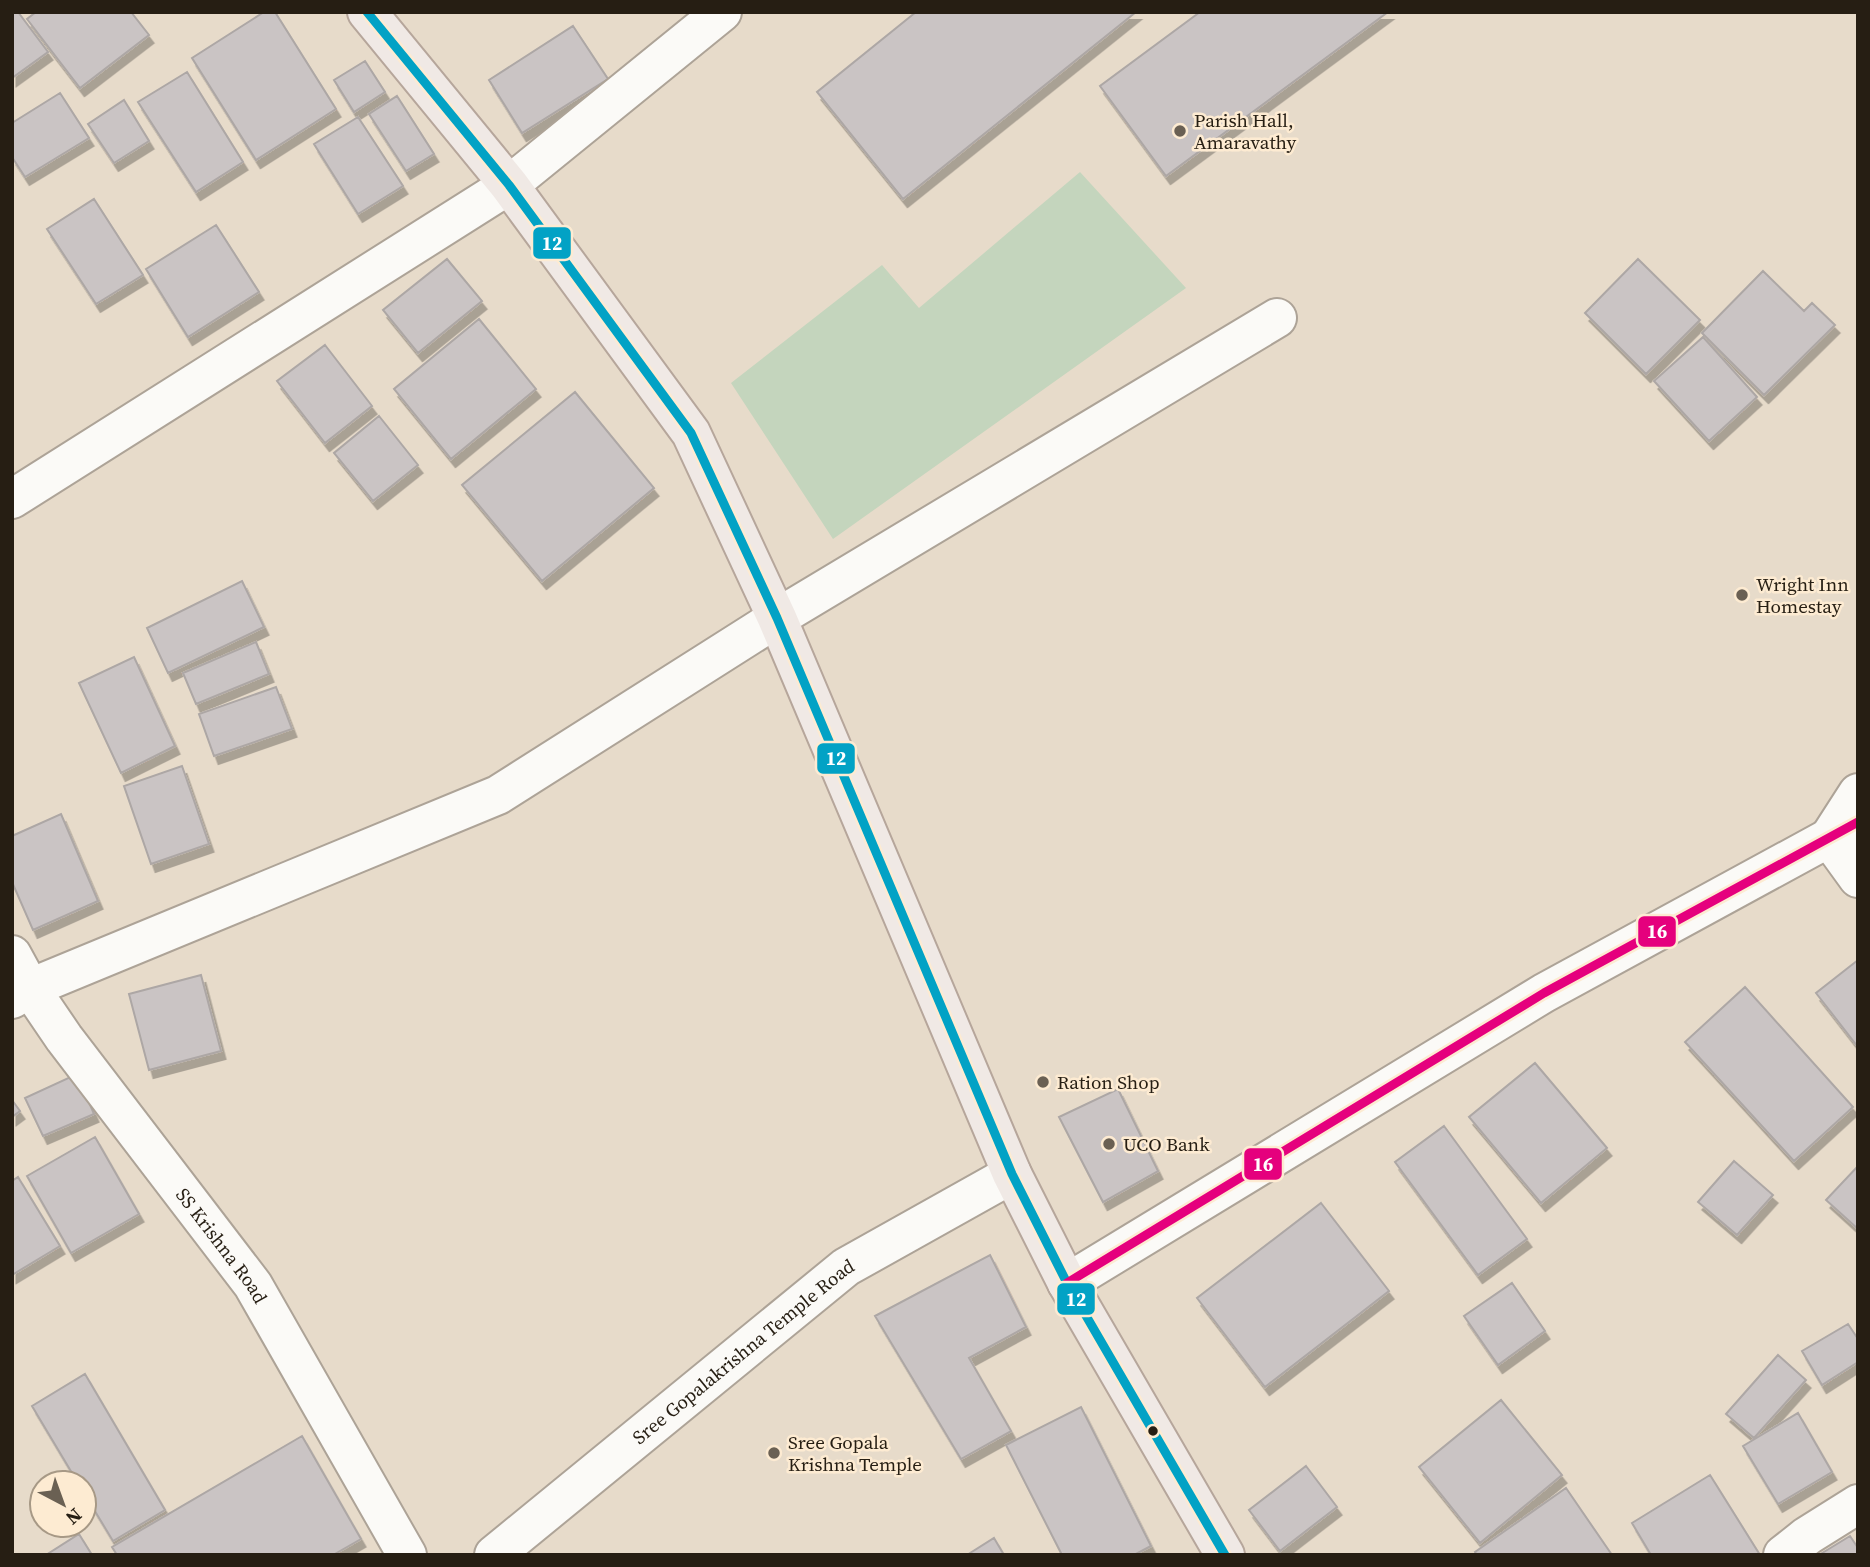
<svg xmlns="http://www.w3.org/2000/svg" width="1870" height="1567" font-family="'Source Serif 4',serif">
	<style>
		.green { fill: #c4d5bd }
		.building { fill: #cac4c4; stroke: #ada7a5; stroke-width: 2; filter: url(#shadow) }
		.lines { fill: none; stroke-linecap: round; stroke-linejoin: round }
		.minor-casing { stroke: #ada397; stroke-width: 42 }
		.major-casing { stroke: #b6a69b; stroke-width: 42 }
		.minor { stroke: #fbfaf7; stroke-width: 38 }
		.major { stroke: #f0e9e5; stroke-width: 38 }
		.bus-1-casing { stroke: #fdebd2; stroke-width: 14 }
		.bus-2-casing { stroke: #fdebd2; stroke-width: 14 }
		.bus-1 { stroke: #02a2c5; stroke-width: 9 }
		.bus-2 { stroke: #e5007d; stroke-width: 9 }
		.poi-dot { fill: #6a6053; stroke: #fdebd2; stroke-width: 2.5 }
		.bus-dot { fill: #261e13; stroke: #fdebd2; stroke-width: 2.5 }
		.labels { text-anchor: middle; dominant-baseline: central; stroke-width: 5; stroke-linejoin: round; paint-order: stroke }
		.poi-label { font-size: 19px; fill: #261e13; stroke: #fdebd2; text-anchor: start }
		.street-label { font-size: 19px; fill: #261e13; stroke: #fdebd2 }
		.line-badge { stroke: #fdebd2; stroke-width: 2.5 }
		.badge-label { font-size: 19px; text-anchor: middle; font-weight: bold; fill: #fff }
	</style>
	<defs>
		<filter id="shadow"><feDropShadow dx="4.5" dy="8" stdDeviation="0" flood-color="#0004"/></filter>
	</defs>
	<rect width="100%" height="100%" fill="#e7dbca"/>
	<path class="green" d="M1080,172L1186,288L833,539L731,383L882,265L919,308Z"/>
	<path class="building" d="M12,12H18L48,52L12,78Z
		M36,12H131L149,35L80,88L27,19Z
		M264,12H275L336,109L256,160L192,58Z
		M916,12H1136L903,199L817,92Z
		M1200,12H1388L1166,176L1100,86Z
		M573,26L608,79L522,133L489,80Z
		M365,61L385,92L354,112L334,80Z
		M187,72L243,162L196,192L138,102Z
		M60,93L89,138L25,177L12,157V123Z
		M397,96L434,154L406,171L369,114Z
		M124,100L149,141L114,163L88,124Z
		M358,117L403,186L358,214L314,144Z
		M94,199L143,275L96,304L47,229Z
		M216,225L259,292L188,337L146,269Z
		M447,259L482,301L418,353L383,310Z
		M1638,259L1700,320L1646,374L1585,313Z
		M1763,271L1804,311L1812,303L1835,325L1764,395L1702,333Z
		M479,319L536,389L451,459L394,389Z
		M1703,337L1757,397L1709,441L1654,381Z
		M325,345L372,406L325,443L277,381Z
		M575,392L654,488L542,581L462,485Z
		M379,416L418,465L373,501L334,453Z
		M242,581L264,627L168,673L147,628Z
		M256,642L269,674L196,704L183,673Z
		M134,657L175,746L121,773L79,683Z
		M276,687L292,729L214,756L199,714Z
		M182,766L209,844L151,864L124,786Z
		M61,814L98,901L33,930L12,882V836Z
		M1858,960V1047L1816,993Z
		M201,975L221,1051L149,1070L129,994Z
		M1745,987L1853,1107L1794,1161L1685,1042Z
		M1535,1063L1607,1148L1541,1203L1469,1117Z
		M77,1074L94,1114L43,1136L25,1098Z
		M1118,1089L1158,1171L1103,1202L1059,1117Z
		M12,1100L20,1111L12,1117Z
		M1444,1126L1527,1239L1478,1275L1395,1162Z
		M95,1137L139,1214L71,1253L27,1176Z
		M1734,1161L1773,1195L1737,1235L1698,1202Z
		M1858,1166V1229L1826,1200Z
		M18,1177L60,1246L12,1275V1181Z
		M1321,1203L1389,1291L1265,1387L1197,1298Z
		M990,1255L1026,1327L969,1358L1011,1431L961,1459L875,1316Z
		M1512,1283L1545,1331L1498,1365L1464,1316Z
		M1848,1324L1858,1339V1362L1822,1385L1802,1351Z
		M1778,1355L1806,1380L1754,1438L1726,1414Z
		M85,1374L165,1510L113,1541L84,1493V1483H78L32,1406Z
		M1501,1400L1562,1475L1480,1543L1419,1467Z
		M1081,1407L1151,1546L1134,1555H1062L1006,1445Z
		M1798,1413L1832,1472L1778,1504L1743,1446Z
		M302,1436L361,1539L333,1555H117L112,1547Z
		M1306,1466L1337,1507L1280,1551L1249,1510Z
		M1710,1475L1760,1555H1651L1632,1523Z
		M1566,1488L1612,1555H1477L1475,1552Z
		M79,1534L92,1555H46Z
		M1850,1536L1858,1548V1555H1819Z
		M994,1538L1004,1555H967Z"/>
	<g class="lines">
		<defs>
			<g id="minor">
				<path d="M12,499L509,185L722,12"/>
				<path d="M1858,793L1829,838L1858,878"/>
				<path id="s1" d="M12,955L30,988L64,1038L253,1285L407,1555"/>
				<path d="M12,999L30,988L498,795L777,618L1277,318"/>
				<path d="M1067,1283L1544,993L1858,822"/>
				<path id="s2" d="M494,1555L846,1267L1012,1174"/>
				<path d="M1783,1555L1807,1536L1858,1504"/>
			</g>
			<path id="major" d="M367,12L509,185L691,433L777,618L1012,1174L1067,1283L1225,1555"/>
		</defs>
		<use href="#minor" class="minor-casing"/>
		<use href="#major" class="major-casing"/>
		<use href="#minor" class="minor"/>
		<use href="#major" class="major"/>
		<defs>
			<path id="bus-1" d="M367,12L509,185L691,433L777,618L1012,1174L1067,1283L1225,1555"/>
			<path id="bus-2" d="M1067,1283L1544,993L1858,822"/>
		</defs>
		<use href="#bus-1" class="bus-1-casing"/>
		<use href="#bus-2" class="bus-2-casing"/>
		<use href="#bus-1" class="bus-1"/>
		<use href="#bus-2" class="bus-2"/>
	</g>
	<g class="poi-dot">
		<circle cx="1180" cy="131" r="7"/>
		<circle cx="1742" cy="595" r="7"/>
		<circle cx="1043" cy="1082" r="7"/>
		<circle cx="1109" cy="1144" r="7"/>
		<circle cx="774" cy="1453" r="7"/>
	</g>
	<circle class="bus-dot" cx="1153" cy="1431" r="6"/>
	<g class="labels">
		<g class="poi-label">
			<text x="1194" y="120">Parish Hall,<tspan x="1194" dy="22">Amaravathy</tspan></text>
			<text x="1756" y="584">Wright Inn<tspan x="1756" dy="22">Homestay</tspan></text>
			<text x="1057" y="1082">Ration Shop</text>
			<text x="1123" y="1144">UCO Bank</text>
			<text x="788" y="1442">Sree Gopala<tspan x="788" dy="22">Krishna Temple</tspan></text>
		</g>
		<g class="street-label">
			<text stroke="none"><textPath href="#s1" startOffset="359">SS Krishna Road</textPath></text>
			<text stroke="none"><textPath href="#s2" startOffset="322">Sree Gopalakrishna Temple Road</textPath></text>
		</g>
	</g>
	<g class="line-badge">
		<rect x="532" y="226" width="40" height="34" rx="7" fill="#02a2c5"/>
		<rect x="816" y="742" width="40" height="33" rx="7" fill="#02a2c5"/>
		<rect x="1637" y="915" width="40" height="33" rx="7" fill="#e5007d"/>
		<rect x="1243" y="1147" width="40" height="34" rx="7" fill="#e5007d"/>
		<rect x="1056" y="1282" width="40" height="34" rx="7" fill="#02a2c5"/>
	</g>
	<g class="badge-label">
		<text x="552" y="250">12</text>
		<text x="836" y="765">12</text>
		<text x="1657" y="938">16</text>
		<text x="1263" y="1171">16</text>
		<text x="1076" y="1306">12</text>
	</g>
	<rect width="1870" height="1567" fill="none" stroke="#261e13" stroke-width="28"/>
	<g transform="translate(63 1504) rotate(139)"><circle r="33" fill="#fdebd2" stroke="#a79986" stroke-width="2"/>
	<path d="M0-5L12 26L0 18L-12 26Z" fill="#6a6053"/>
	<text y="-10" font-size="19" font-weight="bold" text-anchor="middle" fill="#261e13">N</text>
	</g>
</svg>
